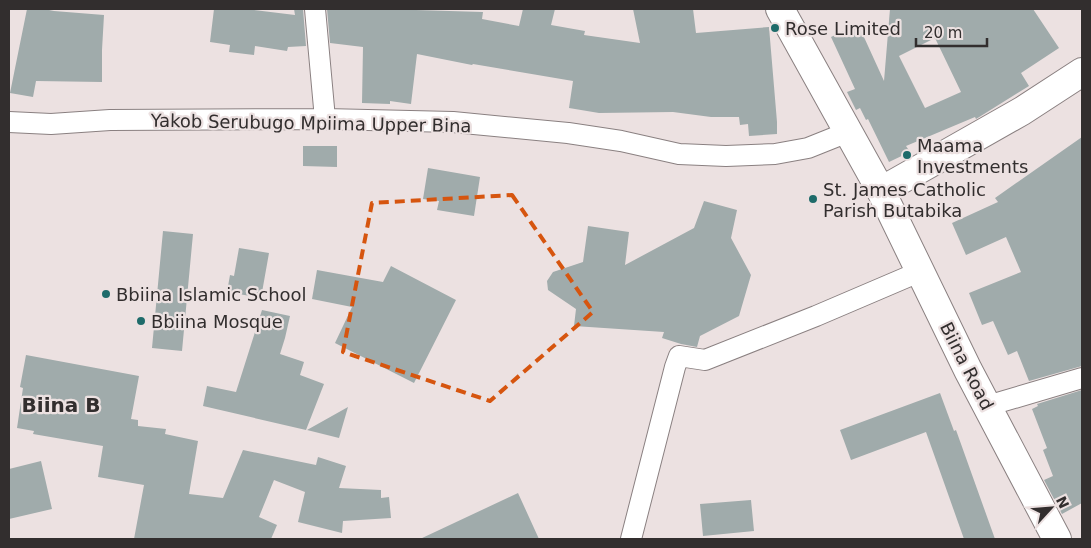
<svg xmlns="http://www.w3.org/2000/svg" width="1091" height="548" font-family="'DejaVu Sans',sans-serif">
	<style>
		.building { fill: #a0abab; fill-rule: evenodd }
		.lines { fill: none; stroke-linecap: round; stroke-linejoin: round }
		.street-casing { stroke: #8a8081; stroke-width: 22 }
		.secondary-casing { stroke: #8a8081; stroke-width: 30 }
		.street { stroke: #fff; stroke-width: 20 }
		.secondary { stroke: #fff; stroke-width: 28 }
		.marked { fill: none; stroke: #d6550f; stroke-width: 4; stroke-dasharray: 10 6; stroke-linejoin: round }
		.poi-dot { fill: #1e6b6a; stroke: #ece1e1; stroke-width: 2 }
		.labels { text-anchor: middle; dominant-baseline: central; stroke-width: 4.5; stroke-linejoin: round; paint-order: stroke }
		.poi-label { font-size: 18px; fill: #322e2e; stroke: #ece1e1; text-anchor: start }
		.street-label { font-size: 18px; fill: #322e2e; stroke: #ece1e1 }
		.quarter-label { font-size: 20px; font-weight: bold; fill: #322e2e; stroke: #ece1e1 }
	</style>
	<rect width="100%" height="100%" fill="#ece1e1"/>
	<path class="building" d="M27,9H44L54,11L104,15L102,50V82L36,81L33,97L10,93Z
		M214,9H247L295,15L294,9H303L306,46L288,47L287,51L255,46L254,55L229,52L230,45L210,42Z
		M327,9H416V10L483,12L482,19L519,26L523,9H555L551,25L585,31L584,35L640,43L633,9H693L696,33L769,27L777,122V134L749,136L748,124L740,125L739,117H711L673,112L599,113L569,108L573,81L473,64L472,65L417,54L411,104L390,101V104L362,103L363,47L330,43Z
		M890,9H1033L1059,48L1021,73L1029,86L976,119L975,117L906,146L910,152L889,162L868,119L866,120L860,108L856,110L847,92L855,89L831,37L858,24L884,81ZM935,38L961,92L925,108L899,56Z
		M1082,137V366L1029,381L1017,351L1008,355L993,321L982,325L969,293L1021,272L1006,237L966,255L952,223L998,202L995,198Z
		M303,146H337V167L303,166Z
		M428,168L480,177L474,216L437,210L439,201L423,199Z
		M704,201L737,210L731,238L751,275L739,316L700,336L697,347L681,344L662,338L664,332L574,326L576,309L548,290L547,281L553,272L583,262L588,226L629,232L625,265L694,228Z
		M163,231L193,234L182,351L152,348Z
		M239,248L269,253L261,298L227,292L230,275L234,276Z
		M391,266L456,300L414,383L335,343L352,307L312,299L317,270L383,282Z
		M262,310L290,316L285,338L280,354L304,362L300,375L324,384L306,430L203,406L207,386L236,392Z
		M26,355L139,376L131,419L138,420V426L166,429L165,434L198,441L189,494L223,498L243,450L316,465L318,457L346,466L339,488L381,490V498L389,497L391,518L343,521L342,533L298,522L305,492L274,480L259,517L277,525L271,539H134L144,485L98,477L103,446L33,434L34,431L17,428L23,388L20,387Z
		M1082,390V503L1062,514L1044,480L1053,476L1043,450L1047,448L1032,409L1038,406L1037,404Z
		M940,393L954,431L956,430L995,539H964L926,432L851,460L840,430Z
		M348,407L339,438L307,430Z
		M41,461L52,509L9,519V469Z
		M518,493L539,539H420Z
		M751,500L754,531L703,536L700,504Z"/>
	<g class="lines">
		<defs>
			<path id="street" d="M315,9L325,119
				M9,122L51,124L110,120L325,119L453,122L568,133L621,141L679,154L726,156L775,154L808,148L848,132
				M987,406L1082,378
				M631,539L675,367L679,356L705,360L816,316L919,272"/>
			<path id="secondary" d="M780,9L881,191L968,370L1057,539
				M881,191L1022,111L1082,72"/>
		</defs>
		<use href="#street" class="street-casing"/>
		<use href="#secondary" class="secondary-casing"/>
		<use href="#street" class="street"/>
		<use href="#secondary" class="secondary"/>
	</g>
	<path class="marked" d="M512,195L593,312L490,401L343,352L372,203Z"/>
	<g class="poi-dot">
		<circle cx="775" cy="28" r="5"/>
		<circle cx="907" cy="155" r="5"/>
		<circle cx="813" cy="199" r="5"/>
		<circle cx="106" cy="294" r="5"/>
		<circle cx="141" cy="321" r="5"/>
	</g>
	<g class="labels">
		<g class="poi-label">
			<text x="785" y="28">Rose Limited</text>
			<text x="917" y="145">Maama<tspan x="917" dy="21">Investments</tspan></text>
			<text x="823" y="189">St. James Catholic<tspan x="823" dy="21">Parish Butabika</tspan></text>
			<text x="116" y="294">Bbiina Islamic School</text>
			<text x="151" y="321">Bbiina Mosque</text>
		</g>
		<g class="street-label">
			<text transform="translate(311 123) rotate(1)">Yakob Serubugo Mpiima Upper Bina</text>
			<text transform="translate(967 366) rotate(63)">Biina Road</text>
		</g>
		<g class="quarter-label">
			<text x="61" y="405">Biina B</text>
		</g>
	</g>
	<rect width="1091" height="548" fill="none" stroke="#322e2e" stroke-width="20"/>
	<g transform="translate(1051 508) rotate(64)" stroke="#ece1e1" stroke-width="4" paint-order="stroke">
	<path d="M0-4L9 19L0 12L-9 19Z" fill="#322e2e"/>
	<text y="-8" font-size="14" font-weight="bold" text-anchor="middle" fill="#322e2e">N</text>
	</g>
	<path d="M916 38v8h71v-8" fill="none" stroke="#322e2e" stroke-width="2.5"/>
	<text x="924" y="38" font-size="15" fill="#322e2e" stroke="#ece1e1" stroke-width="4" paint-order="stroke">20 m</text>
</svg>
